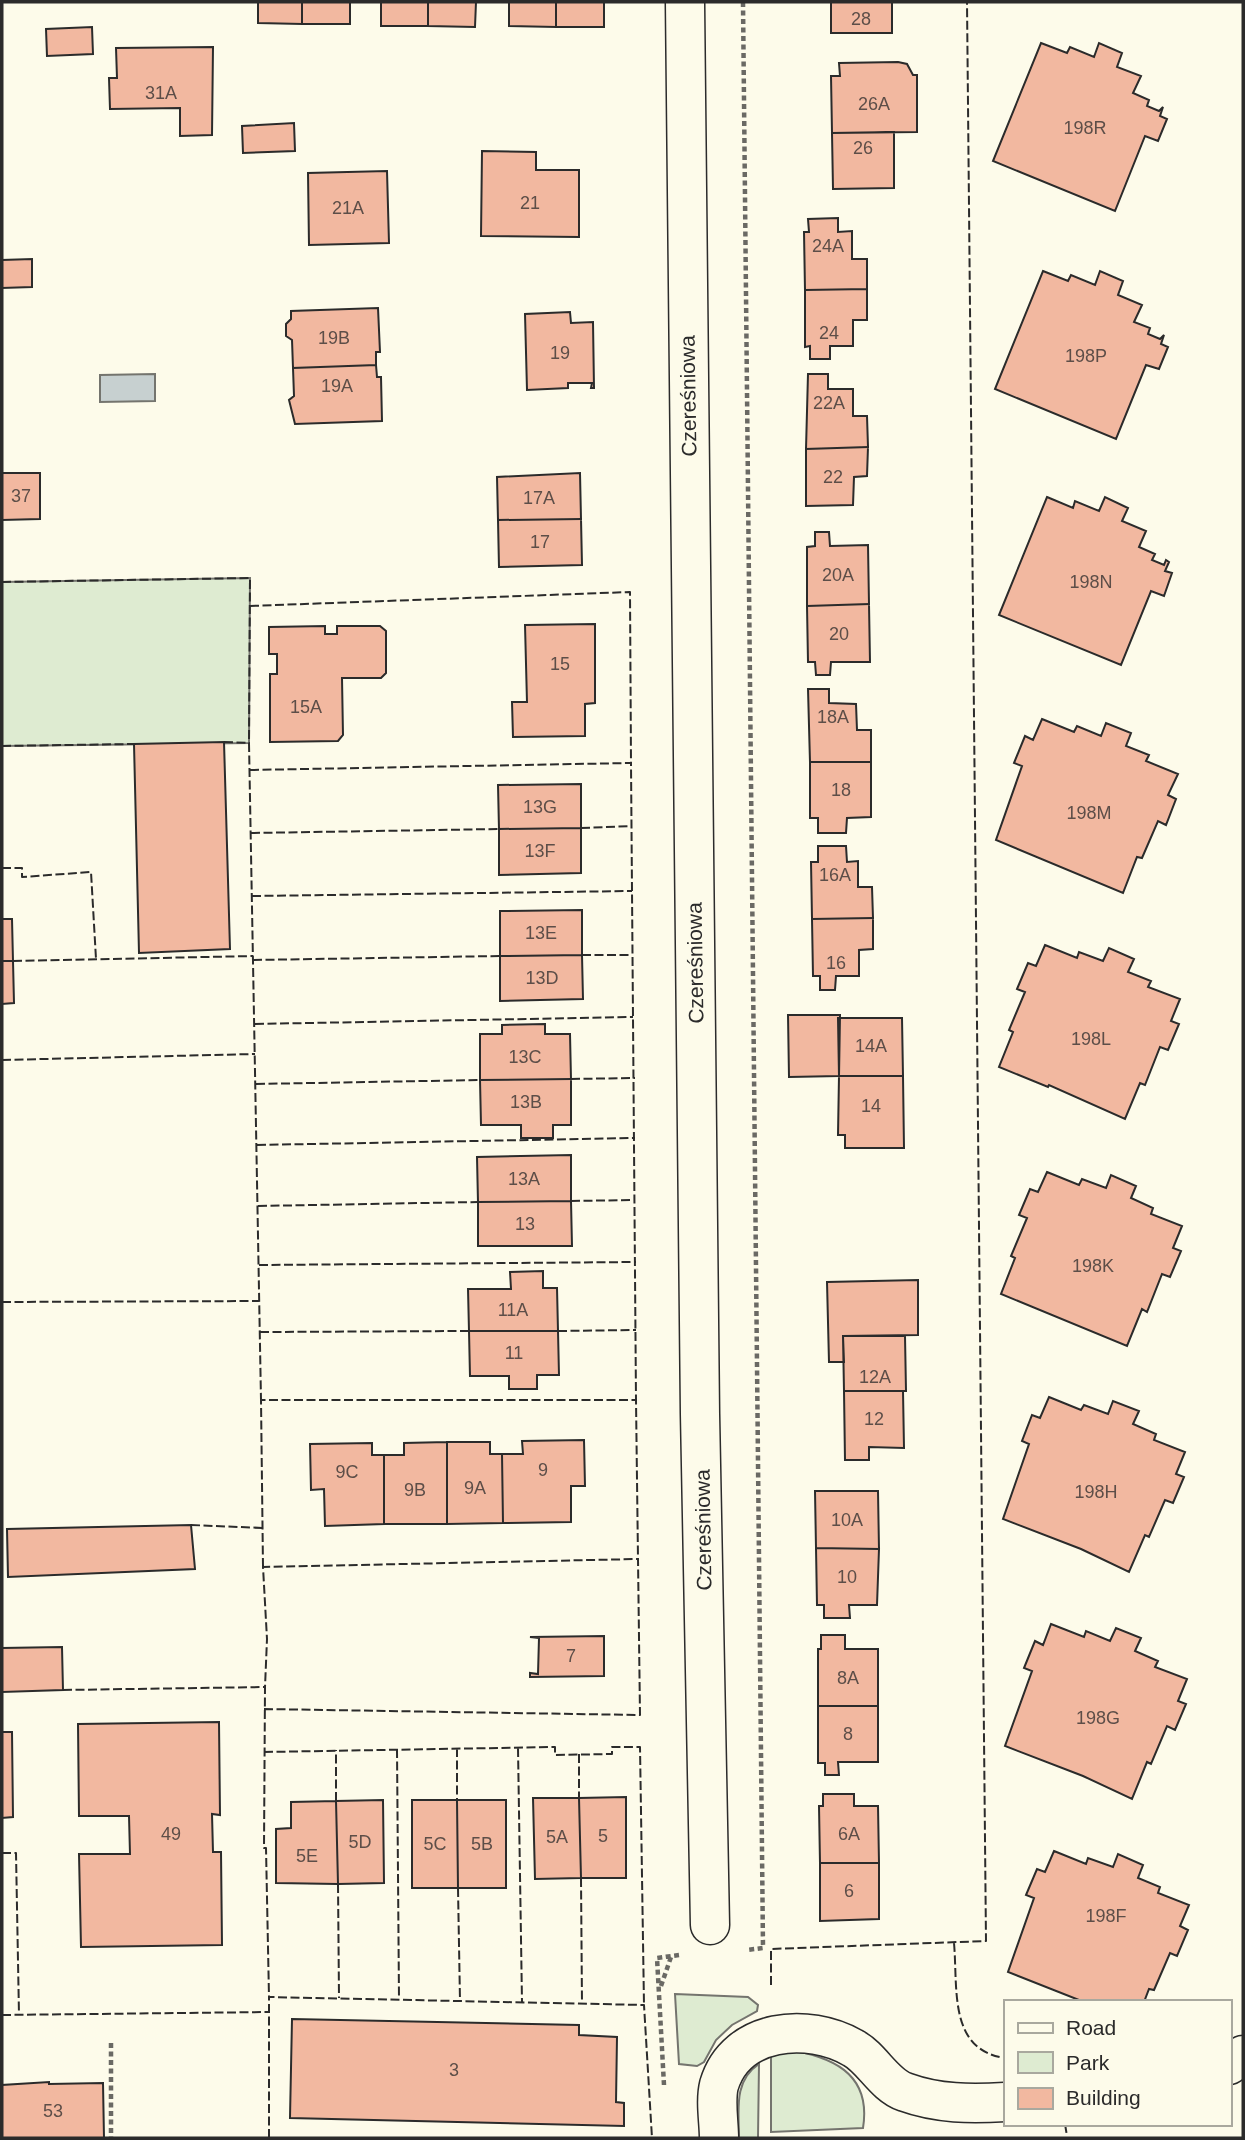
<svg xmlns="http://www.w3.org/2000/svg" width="1245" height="2140" font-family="Arial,sans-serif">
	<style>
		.green { fill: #deebd1; stroke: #74746e; stroke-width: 2 }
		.water { fill: #c7d0d0; stroke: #74746e; stroke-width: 2 }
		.building { fill: #f2b8a0; stroke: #2b2b2b; stroke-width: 2 }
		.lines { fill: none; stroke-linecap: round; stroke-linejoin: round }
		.minor-casing { stroke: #2b2b2b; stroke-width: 41 }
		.path { stroke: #6a6964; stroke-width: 4.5; stroke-dasharray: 5 3.5; stroke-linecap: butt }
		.minor { stroke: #fdfbea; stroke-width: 38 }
		.fence { stroke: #2b2b2b; stroke-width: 2; stroke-dasharray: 9 3.5; stroke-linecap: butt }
		.labels { text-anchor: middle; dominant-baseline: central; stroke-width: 5; stroke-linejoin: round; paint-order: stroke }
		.number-label { font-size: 18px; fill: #5d4e48 }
		.street-label { font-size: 21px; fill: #2b2b2b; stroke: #fdfbea }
	</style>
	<rect width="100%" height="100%" fill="#fdfbea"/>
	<path class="green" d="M250,578L249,743L2,746V582Z
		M675,1994L748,1997L758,2005L757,2011L732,2025L716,2040L704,2062L697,2066L679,2064Z
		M785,2049C830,2056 872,2072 863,2128L771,2132V2054Z
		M759,2064L758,2138H739C739,2111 733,2081 759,2064Z"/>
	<path class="water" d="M155,374V401L100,402V375Z"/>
	<path class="building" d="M258,2H302V24L258,23Z
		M302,2H350V24H302Z
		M381,2H428V26H381Z
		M428,2H476L475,27L428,26Z
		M509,2H556V27L509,26Z
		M556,2H604V27H556Z
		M831,2H892V33H831Z
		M92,27L93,54L47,56L46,29Z
		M1041,43L1067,53L1070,47L1094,57L1099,43L1122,53L1117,67L1141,76L1133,93L1149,100L1147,106L1159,111L1163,107L1160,116L1167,119L1158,141L1145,136L1115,211L993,161Z
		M213,47L212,135L180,136V108L110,109L109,78H117L116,48Z
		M898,62L907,64L913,75H917V132L832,133L831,76H840L839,63Z
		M294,123L295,151L243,153L242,126Z
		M894,132V188L833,189L832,133Z
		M482,151L536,152V170H579V237L481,236Z
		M387,171L389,243L309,245L308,173Z
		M838,218V232L852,231V259H867V289L805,290L804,232H809L808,219Z
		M32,259V287L2,288V260Z
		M1043,271L1068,281L1071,275L1095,285L1100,271L1123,281L1118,295L1142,305L1134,322L1150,328L1148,334L1160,339L1164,335L1161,344L1168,347L1159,369L1146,365L1116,439L995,389Z
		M867,289V320H853V346H830V359H810V346L805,347V290Z
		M378,308L380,352H376V365L293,368L292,340L286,336V324L291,319V311Z
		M570,312L571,323L593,322L594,388H591L592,383H568V388L527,390L525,314Z
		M376,365L377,377H381L382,421L295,424L289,400L294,396L293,368Z
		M808,374H828V389H853V416H867L868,447L806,449Z
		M868,447L867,476L854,477L853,505L806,506V449Z
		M2,473H40V519L2,520Z
		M580,473L581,519L498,520L497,477Z
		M1047,497L1073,508L1075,501L1099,511L1105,497L1128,508L1122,521L1146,531L1139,547L1155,554L1152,560L1164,565L1166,560L1169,562L1165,571L1172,573L1164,596L1151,591L1121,665L999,615Z
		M581,519L582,565L499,567L498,520Z
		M815,532H829L830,546L868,545L869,604L807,606V547L815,546Z
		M869,604L870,662H831L830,675H816L815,662H808L807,606Z
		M595,624V703L585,704V736L513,737L512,702H527L525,625Z
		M325,626V634H337V626H380L386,631V673L381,678H342L343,735L338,741L270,742V674H277V654H269V627Z
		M808,689H829V703L856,704L857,730H871V762H810Z
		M1042,719L1074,732L1077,726L1101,736L1106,723L1131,733L1126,746L1149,755L1146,761L1178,774L1168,795L1176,799L1166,825L1158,821L1142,858L1137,857L1123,893L996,840L1022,766L1014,763L1025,736L1033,740Z
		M224,742L230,949L139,953L134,744Z
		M810,762H871V817L847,818L846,833H818V818H810Z
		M581,784V828L499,829L498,785Z
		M581,828V873L499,875V829Z
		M818,846H846L847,862L858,861V887H872L873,918L812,919L811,862H818Z
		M582,910V955L500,956V911Z
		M873,918V949L859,950V976H836L835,990H820V976H813L812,919Z
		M2,919H12L13,961H2Z
		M1045,945L1077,958L1079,952L1103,961L1109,948L1134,959L1128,972L1151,981L1148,987L1180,999L1171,1021L1179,1024L1168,1050L1160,1047L1145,1085L1140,1083L1125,1119L1049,1085L1048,1087L999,1067L1013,1032L1009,1030L1025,992L1017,989L1028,963L1036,966Z
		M582,955L583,999L500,1001V956Z
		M2,961H13L14,1003L2,1004Z
		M788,1015H840L839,1076L789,1077Z
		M838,1018H902L903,1076H839Z
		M545,1024V1034H570L571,1079L480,1080V1034H502V1025Z
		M839,1076H903L904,1148H845V1135H838Z
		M571,1079V1125H553V1138H521V1125H481L480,1080Z
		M571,1155V1201L478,1202L477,1157Z
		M1047,1172L1079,1185L1082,1179L1106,1188L1111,1175L1136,1186L1131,1198L1153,1208L1151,1214L1182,1226L1173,1248L1181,1251L1170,1277L1162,1274L1147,1312L1142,1309L1127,1346L1001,1294L1015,1258L1011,1256L1027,1218L1019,1215L1030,1189L1038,1192Z
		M571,1201L572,1246H478V1202Z
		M543,1271V1288H557L558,1331H469L468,1289H511L510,1272Z
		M918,1280V1335L843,1336L844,1362H829L827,1282Z
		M469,1331H558L559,1375H537V1389H509V1376H470Z
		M843,1336H905L906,1391H844Z
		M844,1391H903L904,1448L869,1447V1460H845Z
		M1049,1397L1081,1410L1084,1405L1108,1414L1113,1401L1139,1411L1133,1424L1156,1434L1154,1440L1185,1452L1176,1474L1184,1477L1173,1503L1165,1500L1149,1537L1145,1535L1129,1572L1081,1549L1003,1519L1029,1444L1022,1441L1032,1415L1040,1418Z
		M584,1440L585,1486H571V1522L503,1523L502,1454H523L522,1441Z
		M447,1442V1524H384V1455H404V1443Z
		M447,1442H490V1454H502L503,1523L447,1524Z
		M372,1443V1455H384V1524L325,1526L324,1489L311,1490L310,1444Z
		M815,1491H878L879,1549L816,1548Z
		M191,1525L195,1569L8,1577L7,1529Z
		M816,1548L879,1549L877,1605H849L850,1618H824V1605H817Z
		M1051,1624L1084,1637L1086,1631L1110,1641L1116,1628L1141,1638L1135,1651L1158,1661L1155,1667L1187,1679L1178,1701L1186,1704L1175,1730L1167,1726L1151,1764L1147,1762L1132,1799L1083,1776L1005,1746L1032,1671L1024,1668L1035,1641L1043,1645Z
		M821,1635H845V1649H878V1706H818V1649H821Z
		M604,1636V1676L530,1677V1673L538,1674L539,1638L530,1637Z
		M62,1647L63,1690L2,1692V1648Z
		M818,1706H878V1762H838L839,1775H825V1763H818Z
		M219,1722L220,1815L212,1814L213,1852H221L222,1945L81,1947L79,1854H130L129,1816H79L78,1724Z
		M2,1732H12L13,1817L2,1818Z
		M823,1794H854V1806H878L879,1863H820L819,1806H823Z
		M626,1797V1878H581L579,1798Z
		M533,1798H579L581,1878L535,1879Z
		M383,1800L384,1883L338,1884L336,1801Z
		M412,1800H457L458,1888H412Z
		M457,1800H506V1888H458Z
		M336,1801L338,1884L276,1883V1829L291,1828V1802Z
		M1054,1851L1086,1864L1088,1858L1113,1867L1118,1854L1143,1865L1138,1878L1160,1887L1158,1893L1189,1905L1180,1926L1188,1930L1177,1956L1170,1953L1154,1990L1149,1989L1144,2002H1084L1008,1972L1034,1898L1026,1895L1037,1869L1045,1872Z
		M820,1863H879V1919L820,1921Z
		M292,2019L579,2025V2035L617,2037L616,2102L624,2103V2126L290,2118Z
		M49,2082V2084L103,2083L104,2138H2V2085Z"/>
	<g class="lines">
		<defs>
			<path id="minor" d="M685,2L700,1414L710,1925
				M1229,2065L1243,2055
				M719,2138C719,2122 715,2101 719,2085C736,2028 808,2022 853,2048C872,2058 884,2085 905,2092C938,2104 971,2104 1005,2102"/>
		</defs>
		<use href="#minor" class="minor-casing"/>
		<path class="path" d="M743,2L763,1948L747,1950
			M661,1986L672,1954
			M111,2043V2138
			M664,2085L657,1958L679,1955"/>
		<use href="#minor" class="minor"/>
		<path class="fence" d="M2,582L250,578L249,743
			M250,606L630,592L631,763
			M224,742L249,743L261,1400
			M2,746L134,744
			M250,770L631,763L636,1400
			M581,828L631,826
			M251,833L499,829
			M2,868H22V877L91,872L96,959
			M252,896L632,891
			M582,955H632
			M253,960L500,956
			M13,961L253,956
			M255,1024L633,1017
			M2,1060L255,1054
			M571,1079L635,1078
			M256,1084L480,1080
			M257,1145L635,1138
			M571,1201L635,1200
			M258,1206L478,1202
			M259,1265L636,1262
			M2,1302L260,1301
			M558,1331L636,1330
			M260,1332L469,1331
			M191,1525L263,1528
			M263,1567L261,1400H636L638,1559
			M63,1690L265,1687L264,1848H266L269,1997
			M264,1709L640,1715L638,1559L263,1567L267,1639L265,1687
			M457,1748V1800
			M518,1748L522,2002
			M397,1749L399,1999
			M264,1752L555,1747V1755L612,1754V1747H640L644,2005
			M579,1754V1798
			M336,1801V1750
			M2,1853H16L19,2015
			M581,1878L582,2004
			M338,1884L339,1998
			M458,1888L460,2001
			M954,1943C958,1988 948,2050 1005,2058
			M771,1985V1949L986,1941L967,2
			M2,2015L270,2012
			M1065,2124L1067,2136
			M269,2138V1997L644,2005L652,2138"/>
	</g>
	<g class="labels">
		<g class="number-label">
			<text x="861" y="19">28</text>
			<text x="161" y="93">31A</text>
			<text x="874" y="104">26A</text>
			<text x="1085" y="128">198R</text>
			<text x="863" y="148">26</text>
			<text x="530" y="203">21</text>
			<text x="348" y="208">21A</text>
			<text x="828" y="246">24A</text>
			<text x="829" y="333">24</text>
			<text x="334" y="338">19B</text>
			<text x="560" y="353">19</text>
			<text x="1086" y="356">198P</text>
			<text x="337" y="386">19A</text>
			<text x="829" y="403">22A</text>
			<text x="833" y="477">22</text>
			<text x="21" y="496">37</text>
			<text x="539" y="498">17A</text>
			<text x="540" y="542">17</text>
			<text x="838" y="575">20A</text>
			<text x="1091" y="582">198N</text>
			<text x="839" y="634">20</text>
			<text x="560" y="664">15</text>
			<text x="306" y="707">15A</text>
			<text x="833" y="717">18A</text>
			<text x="841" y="790">18</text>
			<text x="540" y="807">13G</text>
			<text x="1089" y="813">198M</text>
			<text x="540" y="851">13F</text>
			<text x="835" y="875">16A</text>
			<text x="541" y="933">13E</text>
			<text x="836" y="963">16</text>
			<text x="542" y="978">13D</text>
			<text x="1091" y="1039">198L</text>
			<text x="871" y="1046">14A</text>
			<text x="525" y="1057">13C</text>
			<text x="526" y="1102">13B</text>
			<text x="871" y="1106">14</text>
			<text x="524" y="1179">13A</text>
			<text x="525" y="1224">13</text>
			<text x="1093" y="1266">198K</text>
			<text x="513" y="1310">11A</text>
			<text x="514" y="1353">11</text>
			<text x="875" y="1377">12A</text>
			<text x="874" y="1419">12</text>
			<text x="543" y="1470">9</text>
			<text x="347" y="1472">9C</text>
			<text x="475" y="1488">9A</text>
			<text x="415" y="1490">9B</text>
			<text x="1096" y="1492">198H</text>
			<text x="847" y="1520">10A</text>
			<text x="847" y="1577">10</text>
			<text x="571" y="1656">7</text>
			<text x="848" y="1678">8A</text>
			<text x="1098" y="1718">198G</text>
			<text x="848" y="1734">8</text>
			<text x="171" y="1834">49</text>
			<text x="849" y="1834">6A</text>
			<text x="603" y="1836">5</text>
			<text x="557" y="1837">5A</text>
			<text x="360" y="1842">5D</text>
			<text x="435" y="1844">5C</text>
			<text x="482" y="1844">5B</text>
			<text x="307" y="1856">5E</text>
			<text x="849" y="1891">6</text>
			<text x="1106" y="1916">198F</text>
			<text x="454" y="2070">3</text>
			<text x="53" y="2111">53</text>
		</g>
		<g class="street-label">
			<text transform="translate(688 396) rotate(-91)">Czereśniowa</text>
			<text transform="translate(695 963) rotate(-91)">Czereśniowa</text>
			<text transform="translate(703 1530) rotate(-91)">Czereśniowa</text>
		</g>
	</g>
	<rect width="1245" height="2140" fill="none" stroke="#2b2b2b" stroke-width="7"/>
	<rect x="1004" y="2000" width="228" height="126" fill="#fdfbea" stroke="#a9a89e" stroke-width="2"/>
	<rect x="1018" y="2023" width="35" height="10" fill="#fdfbea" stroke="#a9a89e" stroke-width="2"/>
	<text x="1066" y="2035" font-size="21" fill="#2b2b2b">Road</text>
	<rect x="1018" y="2052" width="35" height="21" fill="#deebd1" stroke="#a9a89e" stroke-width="2"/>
	<text x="1066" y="2070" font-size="21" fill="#2b2b2b">Park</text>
	<rect x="1018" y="2088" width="35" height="21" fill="#f2b8a0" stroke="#a9a89e" stroke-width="2"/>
	<text x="1066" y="2105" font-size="21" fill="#2b2b2b">Building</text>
</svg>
